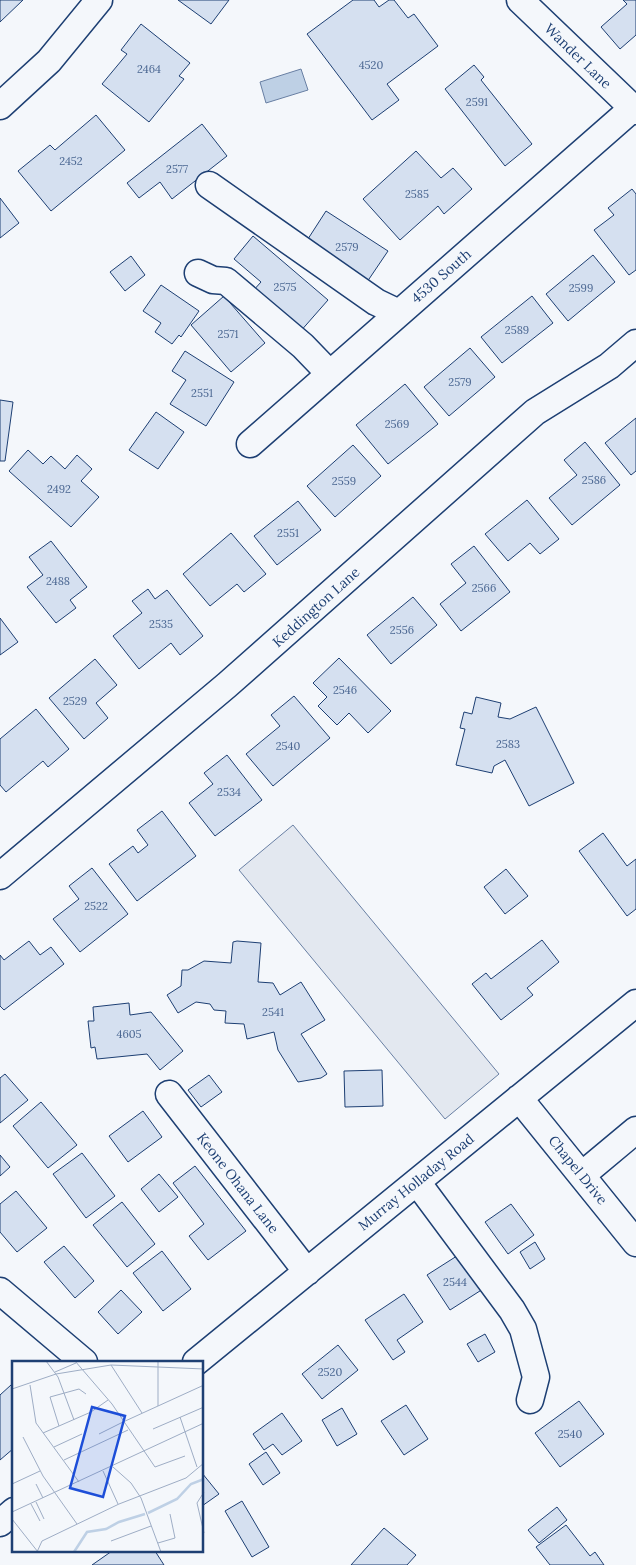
<svg xmlns="http://www.w3.org/2000/svg" width="636" height="1565" font-family="Lora,serif">
	<style>
		.parking { fill: #e3e8f0; stroke: #687fa3 }
		.water { fill: #bed0e5; stroke: #687fa3 }
		.building { fill: #d5e0f0; stroke: #1d3f73 }
		.lines { fill: none; stroke-linecap: round; stroke-linejoin: round }
		.minor-casing { stroke: #1d3f73; stroke-width: 29 }
		.minor { stroke: #f4f7fb; stroke-width: 26 }
		.labels { text-anchor: middle; dominant-baseline: central; stroke-width: 4; stroke-linejoin: round; paint-order: stroke }
		.number-label { font-size: 11px; fill: #4b6792 }
		.street-label { font-size: 14px; fill: #1d3f73; stroke: #f4f7fb }
		.inset-river { fill: none; stroke: #bed0e5; stroke-width: 2.5 }
		.inset-road { fill: none; stroke: #9eadc5; stroke-width: 1 }
		.view { fill: #1d4ed8; fill-opacity: 0.15; stroke: #1d4ed8; stroke-width: 2.5 }
		.inset-edge { fill: none; stroke: #1d3f73; stroke-width: 2.5 }
	</style>
	<rect width="100%" height="100%" fill="#f4f7fb"/>
	<path class="parking" d="M293,825L499,1074L445,1119L239,870Z"/>
	<path class="water" d="M301,69L308,90L266,103L260,82Z"/>
	<path class="building" d="M0,0H23L0,22Z
		M178,0H229L211,24Z
		M353,0H374L379,7L389,0H394L408,18L414,14L438,46L387,84L399,100L372,120L307,34Z
		M623,0H636V35L620,49L601,27L627,4Z
		M141,24L190,63L179,76L184,79L149,122L102,84L127,54L121,50Z
		M474,65L484,77L481,80L532,144L505,166L445,89Z
		M96,115L125,150L51,211L18,171L50,145L55,150Z
		M202,124L227,156L172,199L160,182L139,198L127,183Z
		M416,151L441,178L453,168L472,189L444,214L438,206L400,240L363,199Z
		M632,189L636,194V270L629,275L594,230L614,215L608,208Z
		M0,198L19,223L0,238Z
		M326,211L388,251L367,282L306,242Z
		M253,236L328,300L299,333L252,292L261,282L234,259Z
		M593,255L615,282L568,321L546,294Z
		M131,256L145,275L125,291L110,272Z
		M161,285L199,311L181,337L179,335L172,344L155,332L161,323L143,311Z
		M224,296L265,343L231,372L191,325Z
		M532,296L553,323L502,363L481,337Z
		M470,348L495,377L449,416L424,387Z
		M185,351L234,382L206,426L170,404L186,380L172,371Z
		M405,384L438,424L388,464L356,425Z
		M0,400L13,402L5,461H0Z
		M156,412L184,432L158,469L129,450Z
		M636,418V471L631,475L605,443Z
		M585,442L620,485L572,525L549,498L577,475L564,460Z
		M353,445L381,476L335,517L307,486Z
		M28,450L43,464L51,456L65,469L77,455L92,469L81,481L99,497L71,527L9,471Z
		M527,500L559,539L540,554L530,543L508,561L485,534Z
		M298,501L321,530L277,565L254,536Z
		M231,533L266,574L244,592L237,584L210,606L183,574Z
		M51,541L87,587L70,600L76,608L56,623L27,587L43,575L29,557Z
		M474,546L510,592L461,631L440,604L466,583L451,564Z
		M148,589L155,599L167,590L203,636L180,655L171,643L139,669L113,636L142,613L132,601Z
		M413,597L437,625L391,664L367,635Z
		M0,618L18,642L0,655Z
		M339,658L391,711L368,733L349,713L337,725L318,706L327,697L313,683Z
		M95,659L117,685L96,703L108,718L84,739L49,698Z
		M294,696L330,738L273,786L246,754L280,726L271,715Z
		M476,697L501,703L498,717L510,719L536,707L574,783L529,806L505,760L494,766L492,773L456,765L465,729L460,728L464,712L472,714Z
		M36,709L69,749L48,767L43,761L6,792L0,785V739Z
		M227,755L262,800L215,836L189,803L213,784L204,773Z
		M162,811L196,856L137,901L109,864L133,846L138,853L148,845L137,830Z
		M603,833L627,866L636,859V909L627,916L579,851Z
		M92,868L128,914L80,952L53,919L79,899L69,886Z
		M506,869L528,896L505,914L484,887Z
		M542,940L559,962L527,988L533,995L501,1020L472,984L486,973L491,979Z
		M29,941L40,955L51,947L64,964L4,1010L0,1006V955L4,960Z
		M237,941L261,943L258,982L273,983L280,995L301,982L325,1020L301,1034L327,1074L321,1078L298,1082L278,1050L274,1032L247,1039L244,1024L225,1023L226,1011L214,1010L210,1004L196,1002L178,1013L167,995L181,986L182,970H188L204,961L231,963L233,942Z
		M129,1003L130,1015L151,1012L183,1051L160,1070L147,1054L97,1059L95,1047L91,1048L88,1021H94L93,1007Z
		M382,1070L383,1106L345,1107L344,1071Z
		M5,1074L28,1100L0,1123V1078Z
		M209,1075L222,1092L201,1107L188,1090Z
		M41,1102L77,1145L48,1168L13,1126Z
		M143,1111L162,1137L128,1162L109,1136Z
		M82,1153L115,1196L86,1218L53,1174Z
		M0,1155L10,1167L0,1176Z
		M195,1166L246,1231L208,1260L189,1236L204,1224L173,1183Z
		M159,1174L178,1197L159,1212L141,1189Z
		M16,1191L47,1228L17,1252L0,1232V1204Z
		M122,1202L155,1244L127,1267L93,1225Z
		M511,1204L534,1235L508,1254L485,1222Z
		M535,1242L545,1259L530,1269L520,1252Z
		M64,1246L94,1281L75,1298L44,1262Z
		M162,1251L191,1289L163,1311L133,1273Z
		M460,1254L483,1289L450,1310L427,1275Z
		M121,1290L142,1312L118,1334L98,1312Z
		M404,1294L423,1322L397,1340L405,1352L393,1360L365,1320Z
		M485,1334L495,1352L478,1362L467,1344Z
		M338,1345L358,1370L322,1399L302,1374Z
		M11,1385L14,1388V1448L0,1460V1395Z
		M579,1401L604,1434L560,1467L535,1433Z
		M406,1405L428,1439L404,1455L381,1421Z
		M342,1408L357,1434L337,1446L322,1420Z
		M282,1413L302,1441L282,1455L273,1444L264,1450L253,1434Z
		M266,1452L280,1473L263,1485L249,1464Z
		M202,1473L219,1494L202,1506Z
		M242,1501L269,1547L252,1557L225,1511Z
		M557,1507L567,1520L539,1543L528,1530Z
		M566,1525L590,1556L595,1552L604,1565H550L536,1547Z
		M384,1528L416,1555L407,1565H351Z
		M112,1551H155L164,1565H92Z"/>
	<g class="lines">
		<defs>
			<path id="minor" d="M520,0L636,111
				M0,106L49,61L99,0
				M209,185L376,302L399,313
				M198,273L213,280L226,281L303,346L330,374
				M250,444L633,108
				M0,876L227,685L535,412L609,366L636,343
				M169,1094L307,1272
				M519,1098L636,1243
				M582,1175L636,1130
				M417,1182L512,1310L523,1329L536,1377L530,1400
				M0,1291L84,1362
				M196,1362L636,1003
				M0,1523L14,1511"/>
		</defs>
		<use href="#minor" class="minor-casing"/>
		<use href="#minor" class="minor"/>
	</g>
	<g class="labels">
		<g class="number-label">
			<text x="371" y="65">4520</text>
			<text x="149" y="69">2464</text>
			<text x="477" y="102">2591</text>
			<text x="71" y="161">2452</text>
			<text x="177" y="169">2577</text>
			<text x="417" y="194">2585</text>
			<text x="347" y="247">2579</text>
			<text x="285" y="287">2575</text>
			<text x="581" y="288">2599</text>
			<text x="517" y="330">2589</text>
			<text x="228" y="334">2571</text>
			<text x="460" y="382">2579</text>
			<text x="202" y="393">2551</text>
			<text x="397" y="424">2569</text>
			<text x="594" y="480">2586</text>
			<text x="344" y="481">2559</text>
			<text x="59" y="489">2492</text>
			<text x="288" y="533">2551</text>
			<text x="58" y="581">2488</text>
			<text x="484" y="588">2566</text>
			<text x="161" y="624">2535</text>
			<text x="402" y="630">2556</text>
			<text x="345" y="690">2546</text>
			<text x="75" y="701">2529</text>
			<text x="508" y="744">2583</text>
			<text x="288" y="746">2540</text>
			<text x="229" y="792">2534</text>
			<text x="96" y="906">2522</text>
			<text x="273" y="1012">2541</text>
			<text x="129" y="1034">4605</text>
			<text x="455" y="1282">2544</text>
			<text x="330" y="1372">2520</text>
			<text x="570" y="1434">2540</text>
		</g>
		<g class="street-label">
			<text transform="translate(578 56) rotate(44)">Wander Lane</text>
			<text transform="translate(441 276) rotate(-41)">4530 South</text>
			<text transform="translate(316 607) rotate(-42)">Keddington Lane</text>
			<text transform="translate(578 1170) rotate(51)">Chapel Drive</text>
			<text transform="translate(416 1182) rotate(-39)">Murray Holladay Road</text>
			<text transform="translate(238 1183) rotate(52)">Keone Ohana Lane</text>
		</g>
	</g>
	<g transform="translate(12 1361)">
		<rect width="191" height="191" fill="#f4f7fb"/>
		<path class="inset-river" d="M136,152L165,138L179,123L192,118M62,191L75,171L94,168L107,161L133,153"/>
		<path class="inset-road" d="M34,0L46,16L62,59M63,0L100,43L143,106L173,95M99,4L130,52M43,11L64,2M18,24L24,62L67,121M0,28L44,13L99,4L192,8M146,45V0M168,56L185,106M111,61L192,24M47,65L38,36L67,28L74,33M141,68L192,46M31,72L79,51L96,39M87,73L111,61M11,76L31,115L65,163M42,86L70,73M52,99L116,69M101,106L119,122L129,137L149,191M91,110L106,143M0,123L28,110M24,123L31,137M192,131L185,142L192,172M24,141L32,158M19,143L28,160M0,151L192,62M0,158L26,191M99,180L139,165M146,182L163,177L158,153M25,191L30,180L107,143L174,117L192,102"/>
		<path class="view" d="M80,46L113,55L91,136L58,127Z"/>
		<rect width="191" height="191" class="inset-edge"/>
	</g>
</svg>
